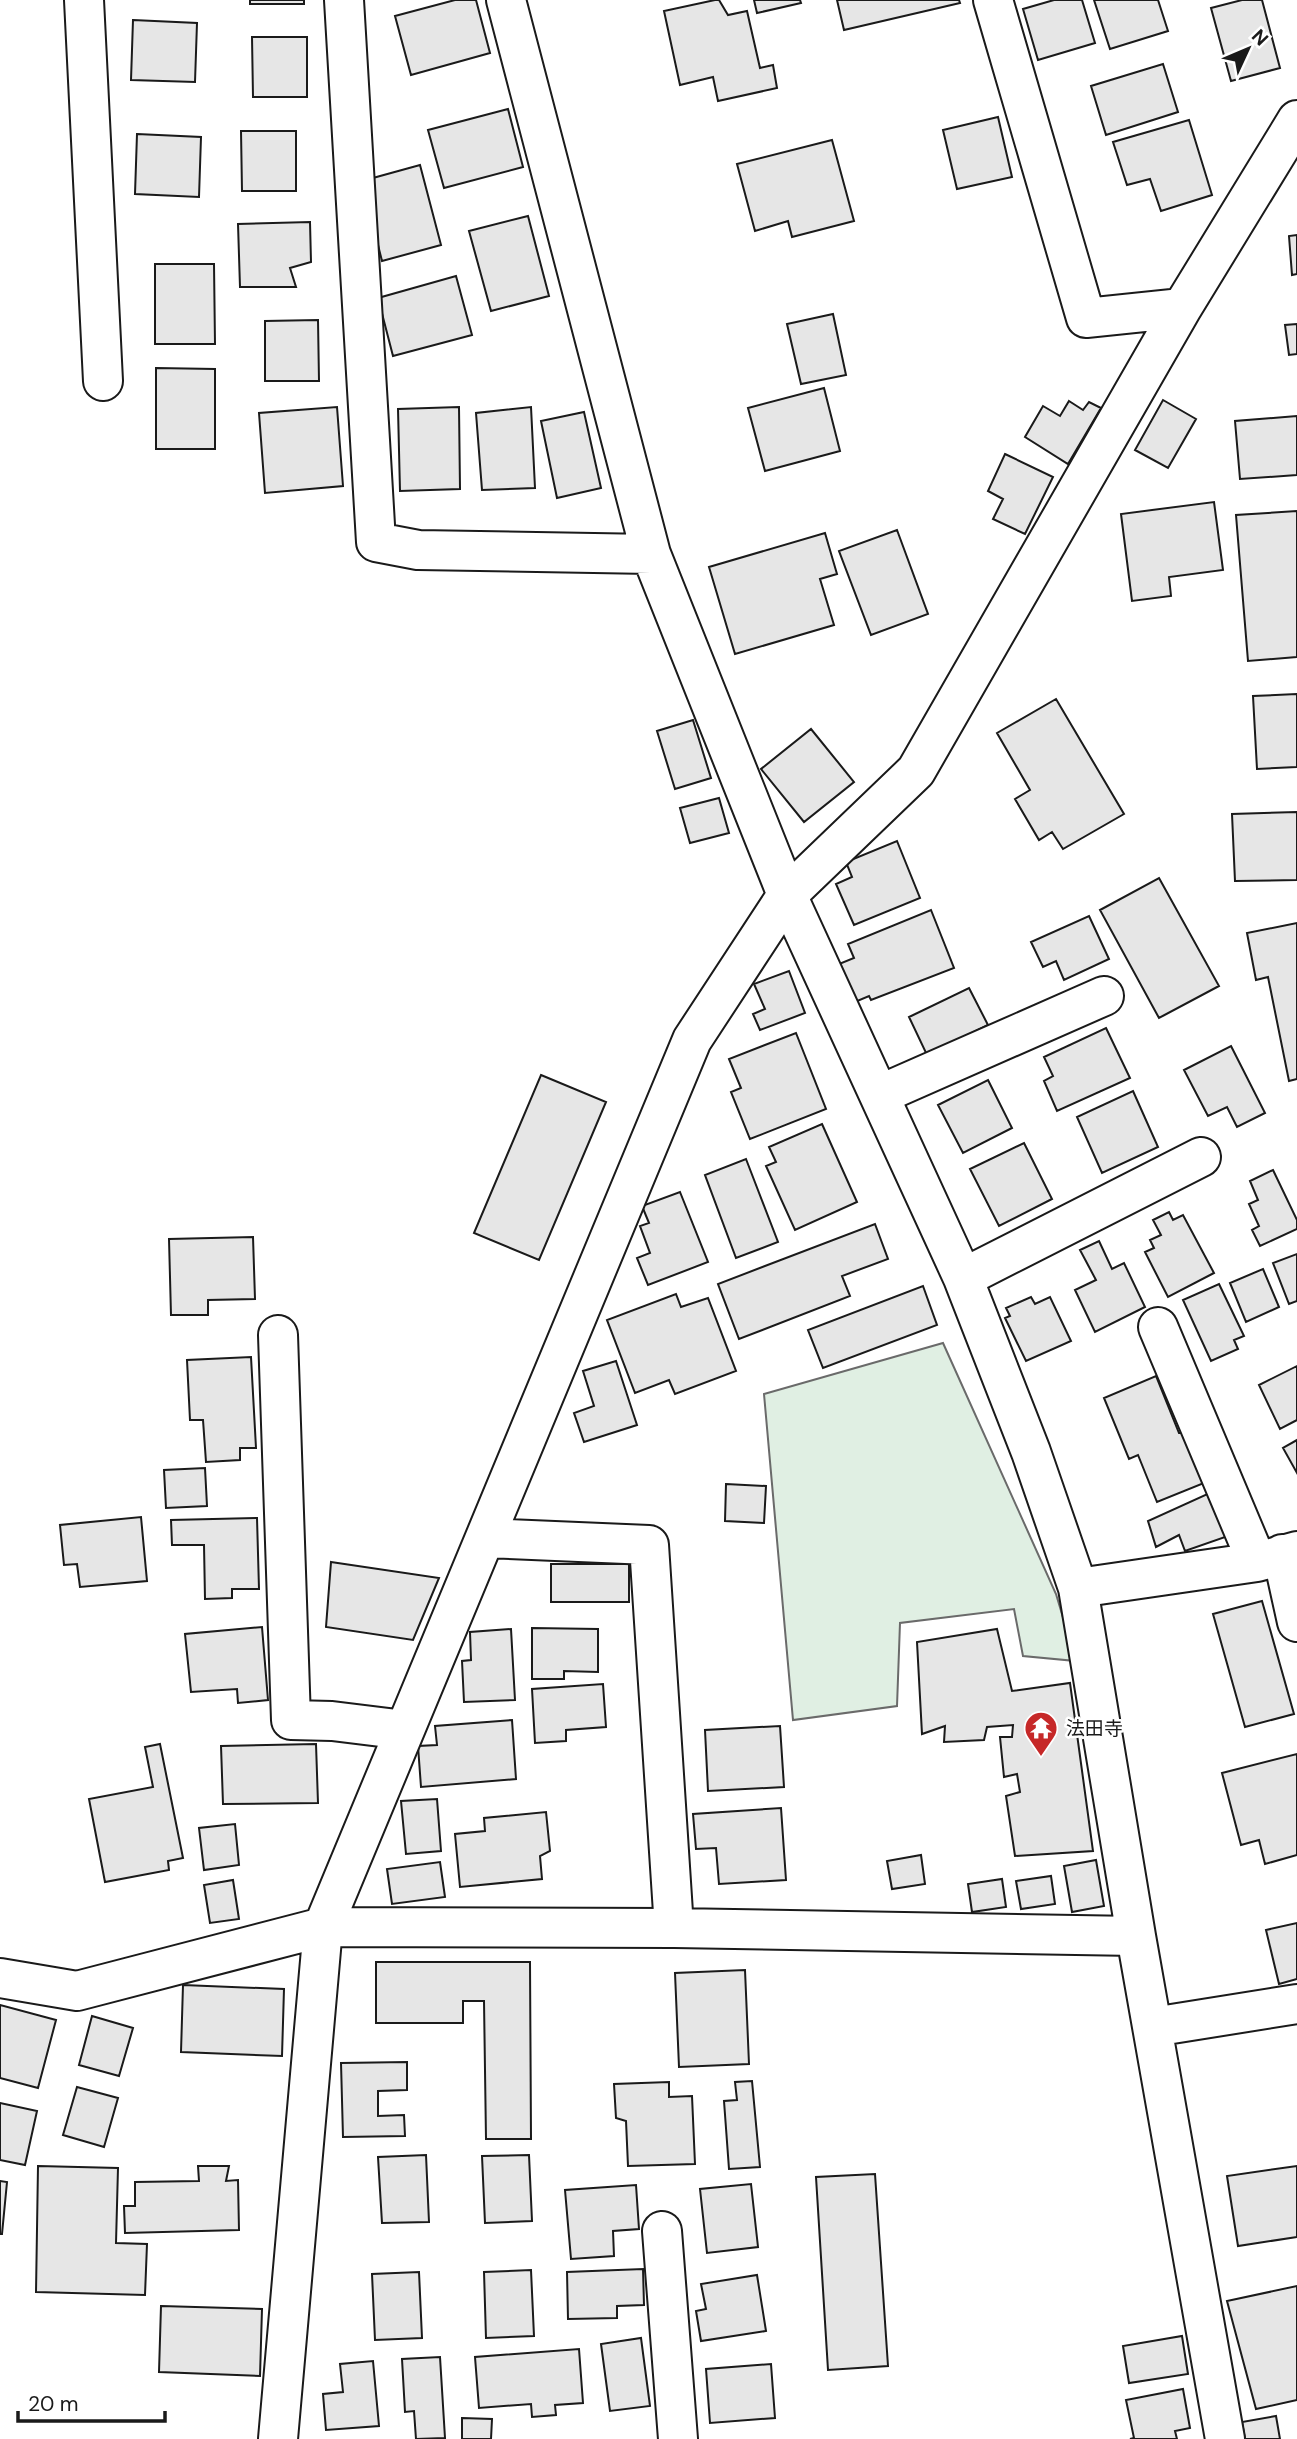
<svg xmlns="http://www.w3.org/2000/svg" width="1297" height="2439" font-family="'DM Sans','Noto Sans JP',sans-serif">
	<style>
		.green { fill: #e0efe3; stroke: #6a6a6a; stroke-width: 2 }
		.building { fill: #e6e6e6; stroke: #1a1a1a; stroke-width: 2 }
		.lines { fill: none; stroke-linecap: round; stroke-linejoin: round }
		.minor-casing { stroke: #1a1a1a; stroke-width: 42 }
		.minor { stroke: #fff; stroke-width: 38 }
		.labels { text-anchor: middle; dominant-baseline: central; stroke-width: 5; stroke-linejoin: round; paint-order: stroke }
		.poi-label { font-size: 19px; fill: #1a1a1a; stroke: #fff; text-anchor: start }
	</style>
	<rect width="100%" height="100%" fill="#fff"/>
	<path class="green" d="M943,1343L1056,1594L1076,1661L1023,1656L1014,1609L900,1623L897,1706L793,1720L764,1394Z"/>
	<path class="building" d="M250,0H304V4H250Z
		M455,0H476L490,53L411,75L395,16Z
		M715,0H719L728,15L747,11L760,68L773,65L777,88L718,101L713,77L680,85L664,11Z
		M754,0H800L801,3L757,13Z
		M837,0H959L960,3L844,30Z
		M1054,0H1082L1095,43L1038,60L1023,9Z
		M1094,0H1158L1168,31L1110,49Z
		M1242,0H1262L1280,68L1231,81L1211,8Z
		M133,20L197,23L195,82L131,80Z
		M252,37H307V97H253Z
		M1163,64L1178,112L1106,135L1091,86Z
		M508,109L523,167L444,188L428,130Z
		M998,117L1012,177L957,189L943,130Z
		M1189,120L1212,195L1161,211L1150,179L1127,185L1113,142Z
		M241,131H296V191H242Z
		M137,134L201,137L199,197L135,194Z
		M832,140L854,221L792,237L788,221L755,231L737,164Z
		M420,165L441,245L382,261L362,181Z
		M528,216L549,296L491,311L469,231Z
		M310,222L311,262L290,268L296,287H240L238,224Z
		M1297,235V274L1292,275L1289,236Z
		M155,264H214L215,344H155Z
		M456,276L472,335L393,356L378,298Z
		M833,314L846,375L801,384L787,324Z
		M318,320L319,381H265V321Z
		M1297,324V354L1289,355L1285,325Z
		M156,368L215,369V449H156Z
		M824,388L840,451L765,471L748,408Z
		M1163,400L1196,419L1168,468L1135,450Z
		M1069,401L1083,410L1089,402L1101,408L1068,464L1025,437L1043,406L1060,416Z
		M337,407L343,486L265,493L259,413Z
		M459,407L460,489L400,491L398,409Z
		M531,407L535,488L482,490L476,413Z
		M584,412L601,488L557,498L541,421Z
		M1297,416V475L1240,479L1235,421Z
		M1005,454L1053,477L1025,534L993,519L1003,499L988,491Z
		M1214,502L1223,570L1169,577L1171,596L1132,601L1121,514Z
		M1297,511V657L1248,661L1236,515Z
		M897,530L928,614L871,635L839,551Z
		M825,533L837,574L820,579L834,625L735,654L709,567Z
		M1297,694V767L1257,769L1253,696Z
		M1056,699L1124,814L1063,849L1052,832L1039,840L1015,799L1030,790L997,733Z
		M693,720L711,778L675,789L657,731Z
		M811,729L854,782L804,822L761,769Z
		M719,798L729,833L690,843L680,808Z
		M1297,812V880L1235,881L1232,814Z
		M897,841L920,898L854,925L836,884L852,877L846,862Z
		M1159,878L1219,986L1159,1018L1100,910Z
		M931,910L954,968L871,1000L869,996L855,1002L839,964L854,958L848,944Z
		M1089,916L1109,959L1064,980L1056,961L1043,967L1031,942Z
		M1297,923V1079L1289,1081L1268,977L1256,980L1247,933Z
		M789,971L805,1013L760,1030L753,1014L765,1009L754,984Z
		M969,988L988,1025L927,1055L909,1017Z
		M1106,1028L1130,1078L1057,1111L1044,1081L1053,1076L1044,1057Z
		M796,1033L826,1109L750,1139L731,1092L741,1088L729,1059Z
		M1231,1046L1265,1113L1237,1127L1227,1107L1208,1116L1184,1070Z
		M541,1075L606,1102L539,1260L474,1233Z
		M988,1080L1012,1128L963,1153L938,1105Z
		M1133,1091L1158,1147L1102,1173L1077,1117Z
		M822,1124L857,1202L795,1230L766,1166L776,1162L769,1147Z
		M1024,1143L1052,1199L999,1226L970,1169Z
		M746,1159L778,1242L736,1258L705,1175Z
		M1273,1170L1297,1220V1229L1260,1246L1252,1230L1259,1226L1249,1204L1258,1200L1250,1181Z
		M680,1192L708,1262L648,1285L637,1258L650,1253L640,1226L649,1223L642,1206Z
		M1169,1212L1173,1220L1183,1215L1214,1273L1168,1297L1145,1252L1154,1248L1150,1240L1161,1235L1153,1220Z
		M875,1224L888,1259L842,1276L850,1296L739,1339L718,1284Z
		M253,1237L255,1299L208,1300V1315H171L169,1239Z
		M1099,1241L1112,1269L1124,1263L1145,1307L1095,1332L1075,1290L1096,1280L1080,1250Z
		M1297,1254V1301L1289,1304L1273,1263Z
		M1263,1269L1279,1307L1246,1322L1230,1283Z
		M1219,1284L1244,1336L1234,1340L1238,1349L1211,1361L1183,1300Z
		M923,1286L937,1325L823,1368L808,1330Z
		M676,1294L681,1307L708,1298L736,1371L675,1394L669,1380L635,1393L607,1320Z
		M1031,1297L1035,1304L1050,1297L1071,1341L1026,1361L1005,1318L1010,1316L1006,1308Z
		M251,1357L256,1448H240V1460L206,1462L203,1420H190L187,1360Z
		M616,1361L637,1425L584,1442L574,1413L594,1406L583,1371Z
		M1297,1366V1420L1280,1429L1259,1385Z
		M1156,1376L1179,1433H1188L1209,1481L1157,1502L1138,1455L1129,1459L1104,1398Z
		M1297,1440V1473L1283,1448Z
		M205,1468L207,1506L166,1508L164,1470Z
		M726,1484L766,1486L764,1523L725,1521Z
		M1214,1491L1231,1535L1185,1551L1179,1535L1156,1547L1148,1521Z
		M141,1517L147,1581L80,1587L77,1564L64,1565L60,1525Z
		M257,1518L259,1589H232V1598L205,1599L204,1545H172L171,1520Z
		M331,1562L439,1578L413,1640L326,1627Z
		M551,1564H629V1602H551Z
		M1262,1601L1294,1714L1245,1727L1213,1614Z
		M262,1627L268,1700L238,1703L237,1689L191,1692L185,1634Z
		M532,1628L598,1629V1672L564,1671V1679H532Z
		M511,1629L515,1700L464,1702L462,1661L471,1660L470,1632Z
		M997,1629L1012,1691L1070,1683L1093,1851L1015,1856L1006,1796L1020,1792L1017,1774L1004,1777L1000,1737H1012L1013,1725L987,1727L984,1740L944,1742L945,1726L922,1734L917,1642Z
		M603,1684L606,1727L566,1730V1741L535,1743L532,1689Z
		M512,1720L516,1779L421,1787L418,1746L437,1745L435,1726Z
		M780,1726L784,1787L708,1791L705,1730Z
		M160,1744L183,1858L168,1861L169,1870L105,1882L89,1799L153,1787L145,1747Z
		M316,1744L318,1803L223,1804L221,1746Z
		M1297,1754V1855L1265,1864L1259,1840L1241,1845L1222,1773Z
		M437,1799L441,1851L406,1854L401,1801Z
		M781,1808L786,1880L719,1884L716,1848L696,1849L693,1814Z
		M546,1812L550,1851L540,1856L542,1879L460,1887L455,1834L485,1831L484,1818Z
		M235,1824L239,1865L204,1870L199,1828Z
		M921,1855L925,1884L892,1889L887,1861Z
		M1096,1860L1104,1906L1072,1912L1064,1866Z
		M440,1862L445,1897L392,1904L387,1869Z
		M1051,1876L1055,1904L1021,1909L1016,1881Z
		M1002,1879L1006,1907L972,1912L968,1884Z
		M233,1880L239,1919L210,1923L204,1885Z
		M1297,1923V1979L1279,1984L1266,1930Z
		M376,1962H530L531,2139H486L484,2001H463V2023H376Z
		M745,1970L749,2064L679,2067L675,1973Z
		M183,1985L284,1989L282,2056L181,2052Z
		M0,2005L56,2020L38,2088L0,2078Z
		M92,2016L133,2028L119,2076L79,2065Z
		M407,2062V2090L378,2091V2116L404,2115L405,2136L343,2137L341,2063Z
		M752,2081L760,2167L729,2169L724,2101L737,2100L735,2082Z
		M669,2082V2097L692,2096L695,2164L628,2166L626,2121L616,2118L614,2084Z
		M77,2087L118,2098L104,2147L63,2135Z
		M0,2103L37,2111L25,2165L0,2160Z
		M426,2155L429,2222L382,2223L378,2157Z
		M529,2155L532,2221L485,2223L482,2156Z
		M38,2166L118,2168L116,2243L147,2244L145,2295L36,2292Z
		M198,2166H229L226,2181L238,2180L239,2230L125,2233L124,2206H135V2182L199,2181Z
		M1297,2166V2237L1238,2246L1227,2176Z
		M875,2174L888,2366L828,2370L816,2177Z
		M0,2181L7,2182L2,2234H0Z
		M751,2184L758,2247L707,2253L700,2189Z
		M636,2185L639,2229L613,2231L614,2256L571,2259L565,2190Z
		M643,2269L644,2305L617,2306V2318L568,2319L567,2272Z
		M531,2270L534,2336L486,2338L484,2272Z
		M419,2272L422,2338L375,2340L372,2274Z
		M757,2275L766,2331L701,2341L696,2311L706,2309L701,2284Z
		M1297,2286V2400L1256,2409L1227,2301Z
		M161,2306L262,2309L260,2376L159,2372Z
		M1182,2336L1188,2374L1129,2383L1123,2346Z
		M641,2338L650,2406L610,2411L601,2344Z
		M579,2349L583,2403L555,2405L556,2415L532,2417L531,2404L479,2408L475,2357Z
		M440,2357L445,2438L416,2439L414,2411L405,2412L402,2359Z
		M373,2361L379,2426L326,2430L323,2394L343,2392L340,2364Z
		M771,2364L775,2418L710,2423L706,2369Z
		M1183,2389L1190,2428L1175,2431L1177,2439H1130L1134,2438L1126,2400Z
		M1276,2416L1280,2439H1245L1242,2422Z
		M462,2418L492,2419L491,2439H462Z"/>
	<g class="lines">
		<defs>
			<path id="minor" d="M84,0L103,381
				M344,0L376,542L418,550L651,554
				M506,0L651,554L787,895L963,1278L1031,1452L1078,1588L1136,1936L1225,2439
				M993,0L1086,318L1182,308
				M879,1095L1104,996
				M963,1278L1201,1157
				M1158,1327L1257,1562
				M278,1335L291,1720L332,1721L405,1730
				M485,1538L649,1545L674,1928
				M1282,1554L1297,1622
				M1078,1588L1257,1562L1297,1551
				M0,1978L77,1991L323,1927L674,1928L1136,1936
				M1153,2027L1297,2004
				M662,2231L678,2439
				M278,2439L323,1927L692,1040L787,895L916,771L1182,308L1297,120"/>
		</defs>
		<use href="#minor" class="minor-casing"/>
		<use href="#minor" class="minor"/>
	</g>
	<defs>
		<symbol id="temple-pin" viewBox="-11 -11 22 30"><path d="M0 17L-7.5 6A9.5 9.5 0 1 1 7.5 6Z" fill="#c62828" stroke="#fff"/><path d="M0-6L5-2H3V0L6.5 2.5H4V6H1.5V3h-3V6H-4V2.5H-6.5L-3 0V-2H-5Z" fill="#fff"/></symbol>
	</defs>
	<g fill-rule="evenodd">
		<use href="#temple-pin" x="1022" y="1709" width="38" height="52"/>
	</g>
	<g class="labels">
		<g class="poi-label">
			<text x="1066" y="1728">法田寺</text>
		</g>
	</g>
	<g transform="translate(1248 49) rotate(46)" stroke="#ffffff" stroke-width="5" paint-order="stroke">
	<path d="M0-5L12 26L0 18L-12 26Z" fill="#1a1a1a"/>
	<text y="-10" font-size="19" font-weight="bold" text-anchor="middle" fill="#1a1a1a">N</text>
	</g>
	<path d="M18 2411v10h147v-10" fill="none" stroke="#1a1a1a" stroke-width="3.5"/>
	<text x="28" y="2411" font-size="21" fill="#1a1a1a" stroke="#ffffff" stroke-width="5" paint-order="stroke">20 m</text>
</svg>
